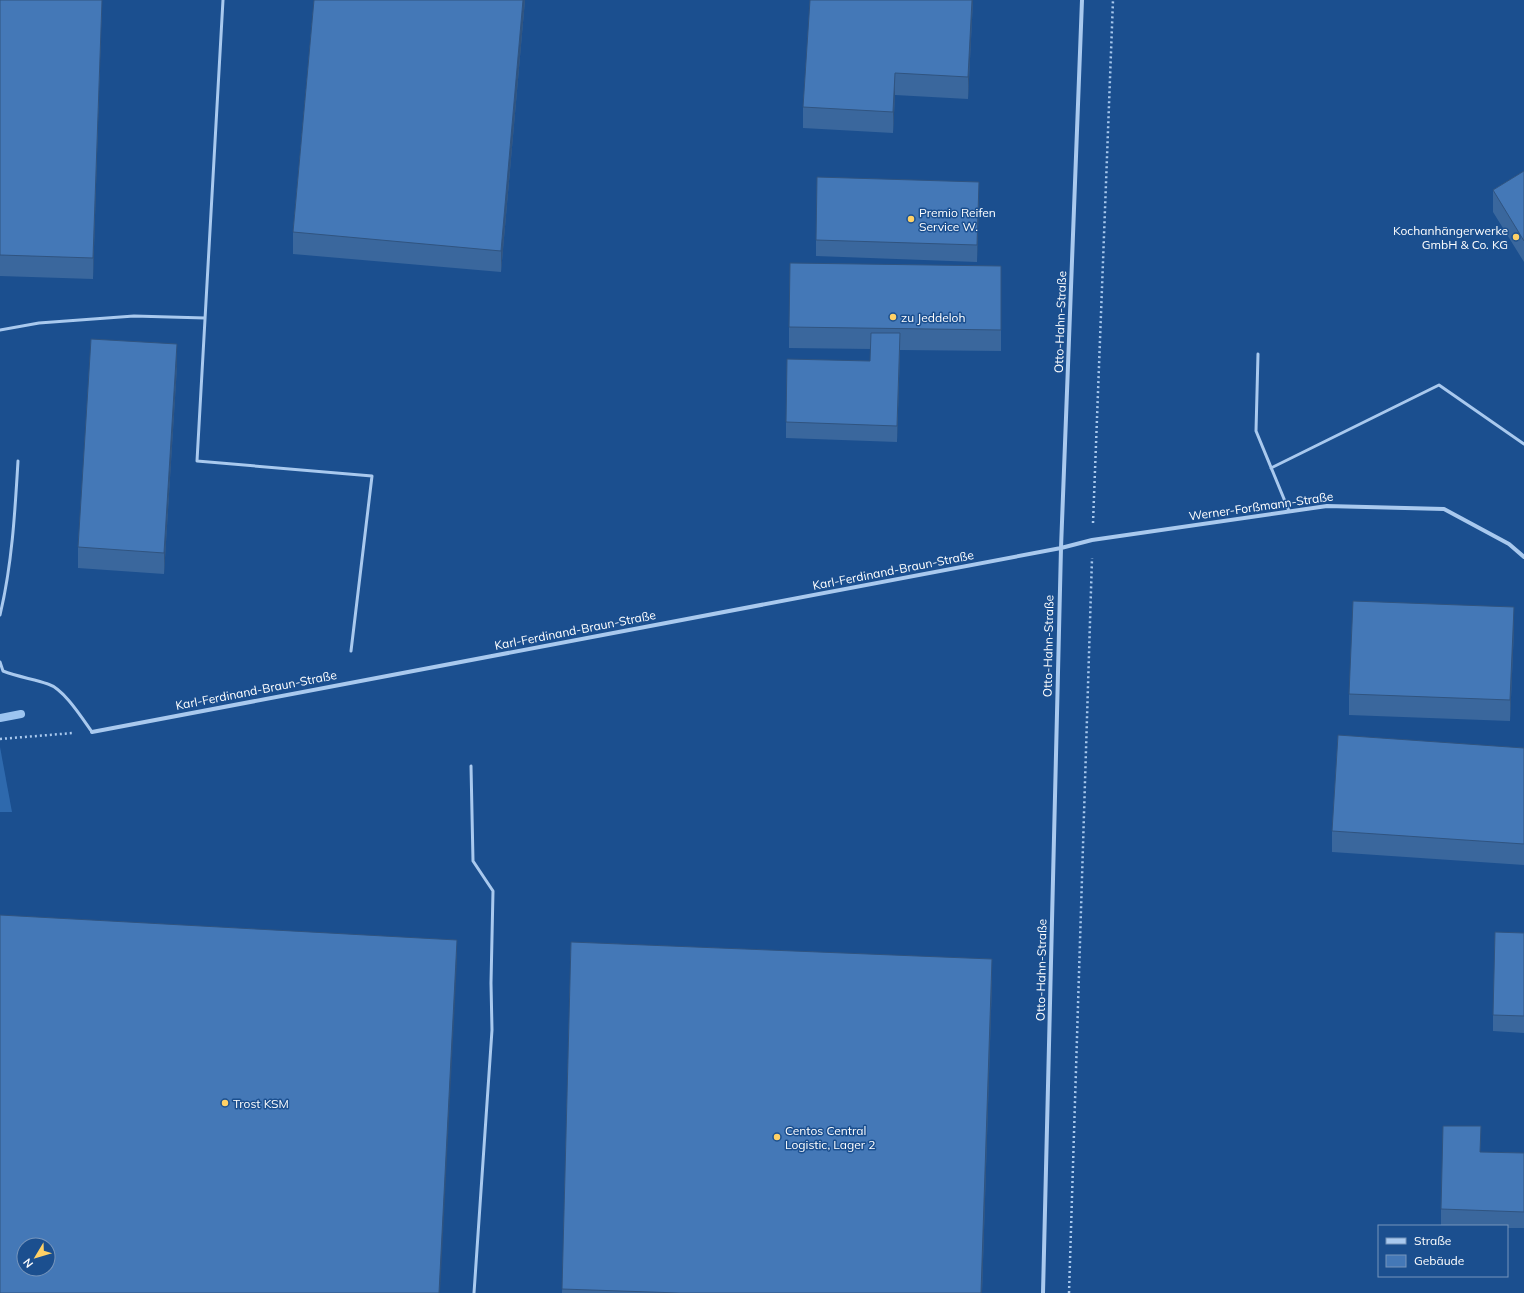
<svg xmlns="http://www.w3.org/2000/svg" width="1524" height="1293" font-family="Mulish,sans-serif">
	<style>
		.green { fill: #2e69ad }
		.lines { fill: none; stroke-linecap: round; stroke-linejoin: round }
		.stream { stroke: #9cc4f0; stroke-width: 8 }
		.path { stroke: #a9c9ee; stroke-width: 2.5; stroke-dasharray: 2 3; stroke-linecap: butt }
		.lane { stroke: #a9c9ee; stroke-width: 3 }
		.street { stroke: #a9c9ee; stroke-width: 4 }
		.wall { fill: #3a679d }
		.shaded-wall { fill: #305480 }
		.building { fill: #4478b7; stroke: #305480; fill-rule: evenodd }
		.poi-dot { fill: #ffd166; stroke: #1b4f8f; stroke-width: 1.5 }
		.labels { text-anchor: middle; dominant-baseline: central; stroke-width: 3; stroke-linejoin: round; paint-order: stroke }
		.poi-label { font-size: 12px; fill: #fff; stroke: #1b4f8f; text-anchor: start }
		.street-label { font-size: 12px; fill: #fff; stroke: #1b4f8f }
	</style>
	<rect width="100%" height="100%" fill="#1b4f8f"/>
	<path class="green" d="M0,747L12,812H0Z"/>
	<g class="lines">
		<path class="stream" d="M0,718L21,714"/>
		<path class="path" d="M1093,523L1113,0
			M0,739L73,733
			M1069,1293L1092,558"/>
		<path class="lane" d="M223,0L197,461L372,476L351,651
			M0,330L39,323L134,316L205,318
			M1258,354L1256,431L1289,511
			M1271,468L1439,385L1524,444
			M0,615C12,565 15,512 18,461
			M0,662L3,671C18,677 34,679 48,684C64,689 82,718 92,732
			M471,766L473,861L493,891L491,983L492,1030L474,1293"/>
		<path class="street" d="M92,732L1061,548L1092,540L1327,506L1444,509L1509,544L1524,557
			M1043,1293L1061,548L1082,0"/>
	</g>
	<path class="wall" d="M0,0H102L93,279L0,276Z
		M314,0H525L501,272L293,254V232Z
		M973,0L968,99L895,95L893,133L803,128V107Z
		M1524,171V262L1493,212V190Z
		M979,199L977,262L816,256V240Z
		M1001,266V351L900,350L897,442L786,438V422L870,361L871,349L789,348V327Z
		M177,366L164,574L78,568V547Z
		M1514,628L1510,721L1349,715V694Z
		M1524,748V865L1332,852V831Z
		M1524,933V1033L1493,1031V1015Z
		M571,942L992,981L982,1293H562Z
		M1480,1152L1524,1153V1228H1507V1226H1441V1209Z"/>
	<path class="shaded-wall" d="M102,0L93,279V258Z
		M523,0H525L501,272V251Z
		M972,0H973L968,99V77Z
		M895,73V95L893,133V112Z
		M979,182V199L977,262V245Z
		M900,333V350L897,442V426Z
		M177,344V366L164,574V553Z
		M1514,607V628L1510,721V700Z
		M457,940V961L440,1293H439Z
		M992,959V981L982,1293H981Z"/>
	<path class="building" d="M0,0H102L93,258L0,255Z
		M314,0H523L501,251L293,232Z
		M810,0H972L968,77L895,73L893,112L803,107Z
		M1524,171V241L1493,190Z
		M817,177L979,182L977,245L816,240Z
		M790,263L1001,266V330L789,327Z
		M871,333H900L897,426L786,422L787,359L870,361Z
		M91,339L177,344L164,553L78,547Z
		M1353,601L1514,607L1510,700L1349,694Z
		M1338,735L1524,748V844L1332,831Z
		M0,915L457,940L439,1293H0ZM24,1245H48V1269H24Z
		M1495,932L1524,933V1016L1493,1015Z
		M571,942L992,959L981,1293H679L562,1289Z
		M1443,1126H1481L1480,1152L1524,1153V1212L1441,1209Z"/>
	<g class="poi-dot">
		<circle cx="911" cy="219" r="4"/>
		<circle cx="1516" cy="237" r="4"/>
		<circle cx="893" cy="317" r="4"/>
		<circle cx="225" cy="1103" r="4"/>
		<circle cx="777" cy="1137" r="4"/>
	</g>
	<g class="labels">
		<g class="poi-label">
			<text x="919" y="212">Premio Reifen<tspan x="919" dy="14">Service W.</tspan></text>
			<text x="1508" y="230" text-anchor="end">Kochanhängerwerke<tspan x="1508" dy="14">GmbH &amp; Co. KG</tspan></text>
			<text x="901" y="317">zu Jeddeloh</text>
			<text x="233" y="1103">Trost KSM</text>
			<text x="785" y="1130">Centos Central<tspan x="785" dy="14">Logistic, Lager 2</tspan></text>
		</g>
		<g class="street-label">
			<text transform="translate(1060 322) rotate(-88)">Otto-Hahn-Straße</text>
			<text transform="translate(1261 506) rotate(-8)">Werner-Forßmann-Straße</text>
			<text transform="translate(893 570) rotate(-11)">Karl-Ferdinand-Braun-Straße</text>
			<text transform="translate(575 630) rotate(-11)">Karl-Ferdinand-Braun-Straße</text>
			<text transform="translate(1048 646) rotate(-89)">Otto-Hahn-Straße</text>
			<text transform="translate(256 690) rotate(-11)">Karl-Ferdinand-Braun-Straße</text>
			<text transform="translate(1041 970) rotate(-89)">Otto-Hahn-Straße</text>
		</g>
	</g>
	<rect x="1378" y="1225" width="130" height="52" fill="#1b4f8f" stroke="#7695bc"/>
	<rect x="1386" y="1238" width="20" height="6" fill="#a9c9ee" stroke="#7695bc"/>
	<text x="1414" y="1245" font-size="12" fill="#ffffff">Straße</text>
	<rect x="1386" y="1255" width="20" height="12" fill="#4478b7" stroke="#7695bc"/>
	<text x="1414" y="1265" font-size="12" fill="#ffffff">Gebäude</text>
	<g transform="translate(36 1257) rotate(232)"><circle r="19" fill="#1b4f8f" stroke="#7695bc"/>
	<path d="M0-3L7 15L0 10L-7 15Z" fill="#ffd166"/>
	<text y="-6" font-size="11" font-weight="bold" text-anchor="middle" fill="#ffffff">N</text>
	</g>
</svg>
